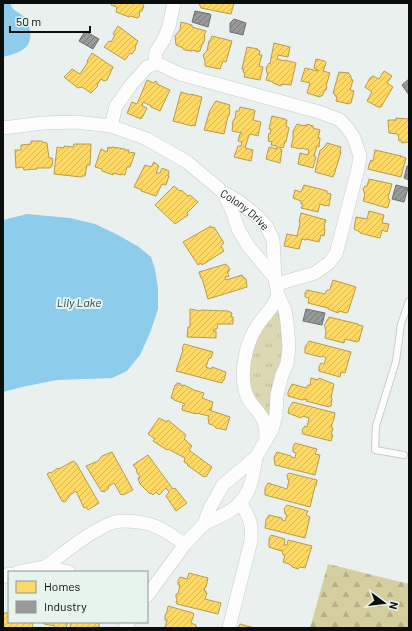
<svg xmlns="http://www.w3.org/2000/svg" width="412" height="631" font-family="Barlow,sans-serif">
	<style>
		.grass { fill: url(#grass-tufts) }
		.forest { fill: url(#forest-firs) }
		.water { fill: #8dcceb }
		.homes { fill: url(#homes-hatch); stroke: #b69c4b }
		.industry { fill: url(#industry-hatch); stroke: #6e6f6f }
		.lines { fill: none; stroke-linecap: round; stroke-linejoin: round }
		.service-casing { stroke: #c7ccca; stroke-width: 8 }
		.minor-casing { stroke: #c7ccca; stroke-width: 14 }
		.service { stroke: #fcfdfc; stroke-width: 6 }
		.minor { stroke: #fcfdfc; stroke-width: 13 }
		.labels { text-anchor: middle; dominant-baseline: central; stroke-width: 4; stroke-linejoin: round; paint-order: stroke }
		.street-label { font-size: 11px; fill: #0a0e0c; stroke: #e7f3ed }
		.water-label { font-size: 12px; font-style: italic; fill: #23495d; stroke: #e7f3ed }
	</style>
	<defs>
		<pattern id="grass-tufts" width="24" height="20" patternUnits="userSpaceOnUse"><rect width="24" height="20" fill="#dcd8b3"/><path d="M3 7l-1-3M5 7V3M7 7l1-3M15 17l-1-3M17 17v-4M19 17l1-3" fill="none" stroke="#bbb899"/></pattern>
		<pattern id="forest-firs" width="22" height="20" patternUnits="userSpaceOnUse"><rect width="22" height="20" fill="#d5ce9f"/><path d="M5 1l3.5 6h-7zM16 11l3.5 6h-7z" fill="#b6b088"/></pattern>
		<pattern id="homes-hatch" width="6" height="6" patternUnits="userSpaceOnUse"><rect width="6" height="6" fill="#ffd966"/><path d="M-1 1l2-2M0 6l6-6M5 7l2-2" fill="none" stroke="#d9b957"/></pattern>
		<pattern id="industry-hatch" width="6" height="6" patternUnits="userSpaceOnUse"><rect width="6" height="6" fill="#999"/><path d="M-1 1l2-2M0 6l6-6M5 7l2-2" fill="none" stroke="#7b7b7b"/></pattern>
	</defs>
	<rect width="100%" height="100%" fill="#eaf0ed"/>
	<path class="grass" d="M278,309L286,345L272,406L268,419L251,396L247,366L252,342Z"/>
	<path class="forest" d="M328,564L409,584V628H310Z"/>
	<path class="water" d="M3,3H10C14,13 17,10 23,16C30,23 34,39 26,47C20,53 10,55 3,57Z
		M27,214L70,218L95,224L118,235L139,247L151,257L155,269L158,288V309L150,333L140,355L127,371L112,378L57,380L22,387L3,392V220Z"/>
	<path class="homes" d="M112,3H143V5L144,6L142,11H140L139,17L137,18L131,16L129,17L116,12L117,7L111,5Z
		M199,3H234L231,14L201,8Z
		M181,22L192,25V27L206,31L204,36H205L204,39H205L203,44H202L200,51H198V52L192,50V51L185,50L183,49V48L176,45L175,36L180,30Z
		M118,26L138,41L135,47L136,48L132,54L130,53L125,60L104,47L109,41L111,42L115,35L113,34Z
		M212,36L232,41L226,62L223,61L220,69L205,66V61L203,55L207,51L209,41H210Z
		M274,43L290,47L288,57L278,55L277,59L285,61V60L296,63L291,85L283,84V85L281,84V86L273,83V82L266,80L268,73H267L266,68L269,63L270,64Z
		M247,47L258,49L257,50L260,51L259,55H262L259,66L263,67L260,80L244,77L245,73L243,72L244,70L242,69Z
		M92,53L113,67L107,80L104,81L101,79L97,85L98,86L91,93L82,87L78,88L64,77L72,69L80,74L88,62L87,61Z
		M316,59L325,61L326,63L323,71L330,73L326,86L327,87L326,90H325L322,96H320V97L307,93L310,83L301,81L305,68L318,71V70L314,68Z
		M384,71L392,76L387,83L393,87L381,107H378L367,101L372,92L365,87L370,78L373,76L379,79Z
		M339,72L349,73V74L351,76V79L353,80L350,90L354,91L351,103H349V104L336,101L337,97L335,96V94L333,93Z
		M147,80L154,83L155,81L157,82V84L170,90L160,111L151,107V106L143,102L142,106L147,108L143,116H142L141,119L127,113L132,102L137,104Z
		M181,92L191,95V94L202,97L195,126L192,125V126L173,121Z
		M216,101L230,105L229,109L230,110L229,116H228L224,134L204,130L210,110Z
		M240,107L254,110L255,111L253,120L261,122L258,136L251,134L250,135H249L245,148L253,150L251,161L234,157L238,146H241L242,142L238,141L240,134H241L242,133L232,131L233,124H232L234,119H235L236,111H239Z
		M272,116L285,119V120H287L286,126L288,127L289,128L286,142H285L283,148L280,147V149L282,150L280,163L266,159L269,147L277,149V146L271,145L272,142L268,141L269,138H268L269,133L270,134L271,129H269Z
		M396,118L409,119V142L402,143V141H399L398,134L389,133L388,120H396Z
		M297,124L304,126V125L307,126V124L313,126V128L320,130L318,138H320L319,147L317,146L314,156L316,157L313,168L298,164L300,153L308,155L309,150L301,148V149L291,147L293,139V131Z
		M31,141H42V142L47,143L49,158H52L53,159L52,166L50,168H37V169L24,170L23,167L16,168L15,150H21V145L31,144Z
		M327,143L341,147L340,152H341L334,175H333V177L315,172L320,150H321L325,146Z
		M74,144H91L90,165H87L85,176H82L81,177L54,174L57,147L64,148V146L73,147Z
		M108,147L112,148V147L125,149V150H129L128,152L135,153L130,167H127L125,175L121,174V175L113,173V175L102,171V169L95,167L101,149L107,152Z
		M375,150L401,156H400L406,158L401,177L368,169L369,165L371,160L373,161Z
		M154,162L159,166L156,173H160L162,168L169,171L168,176H169L166,185L162,184L156,196L141,191L142,190L134,187L145,165L151,167Z
		M369,179L392,184L388,198L390,200L388,207L387,208L363,201L365,195L363,189L365,186H367Z
		M304,185L324,190L327,191V193L331,194L329,206L327,205L326,206L320,204L318,212L301,208L303,204H301V201L293,198L295,190L301,192Z
		M174,186L180,191L181,190L188,196L190,195L198,202L187,213L188,215L175,224L155,205Z
		M369,211L384,215L382,223L389,224L387,232L382,230L380,238L375,237L360,233V232L354,229L356,217L367,219Z
		M301,213L326,220L324,226H325L324,229H325L324,236L321,235L319,242L306,239V240L302,239L299,249L284,246L287,234L297,236L300,223L299,222Z
		M211,226L212,228L214,227L224,243L221,246L224,251L202,265L201,263L198,265L183,242Z
		M226,264V265L228,266L230,270H228L229,272H227L229,276L225,277L226,280L242,275V277H244L245,279H246L247,287L208,299L202,278H201L199,272Z
		M333,280L356,287L348,312L346,313L339,311L338,313L328,309V308L308,303L309,298L305,297V293L307,290L325,294L327,290H330L331,286Z
		M190,309L200,311L201,310L228,311L232,313L231,317H233V324H218L217,329H214L213,331H216V338L187,337L188,327H190Z
		M329,317L358,324V325L363,326L359,341H358L357,342L345,339L344,343L325,338L326,332L325,327L324,326Z
		M309,341L351,352L345,373L341,372L340,377L319,371V367L321,363L324,364L326,358L323,356L321,357L305,353V347Z
		M184,344L213,352L211,358H209L206,367L211,369L212,367L226,372L224,380H223L222,383L176,371L183,350L182,349Z
		M311,378L318,380L319,378L334,384L331,398L332,399L331,406H329V407L306,401L307,399L302,400L288,396V392L292,384L306,388L308,385H310Z
		M177,383L181,384V386L184,385L194,390L204,393L202,398L213,402L211,410L210,409L209,410L230,417L226,430L216,428L213,425L209,424L208,418L209,416L196,413V414L182,410L183,405L184,406L185,404L174,400V399L171,398L174,388L175,385H177Z
		M293,402L335,413L334,419L331,427L333,428L331,435H333L331,441L303,434L302,430L305,426L307,427L309,418L303,416L301,418L288,413L289,408Z
		M159,418L167,422L168,420L186,435L184,439L187,441V442L192,446L189,450L212,467L206,477L205,476L204,477L187,465L188,464L184,462L185,458L168,449L167,450L153,441L155,439L148,434Z
		M295,443L317,449L315,454L320,455L315,475L275,465L274,457L277,452L291,456V457L295,458L296,453L293,452V447Z
		M112,452L133,490L123,495L122,494L121,495L114,483L108,487L109,488L104,492L103,491L102,492L86,466L98,461L102,456Z
		M148,455L173,489L175,488L187,503L176,511L166,496L169,492L166,488L159,495L156,492L153,495L151,493L150,494L140,484L138,478L140,477L136,471L137,470L133,465Z
		M73,461L76,463L99,503L88,510L86,507L84,508L76,491L69,496V497L65,502L62,501L47,474L50,472L51,473L58,468L59,469Z
		M289,473L317,480L316,486H315L310,507L265,495V488L268,483L287,489L289,480H288L287,475Z
		M287,505L308,511L306,515L310,517L305,538L265,528L266,520L269,515L282,518V520L285,521L287,515L285,514L284,509Z
		M271,535L285,539L284,545H287L288,540L312,546L305,568L300,567L298,569L292,567V566L289,564L283,562L285,555H283L282,550H281V551L269,547V539Z
		M189,573L208,578L206,587H205L204,591H206V593H207L205,599L221,603L218,614L177,604V603H176L177,599L176,598V594H178L180,585H178V581L180,577L187,579Z
		M168,606L193,613V614H194L191,623L196,625V628H165L167,620H165V615L167,612Z
		M3,613H9V622H32L33,628H3Z
		M44,622H68L66,628H55V626L44,624Z
		M71,622H99V627H100L70,628Z
		M240,624L247,626L255,628H238Z"/>
	<path class="industry" d="M195,11L210,14L211,15L208,27L192,22Z
		M234,19L246,23L243,35L230,32V23Z
		M85,31L99,39L93,49L79,41Z
		M409,79V95L402,85Z
		M407,166H409V180L404,178Z
		M396,185L408,188L404,202L392,199Z
		M306,309L325,313L322,325L303,321Z"/>
	<g class="lines">
		<defs>
			<path id="service" d="M404,455L375,450L376,426L396,361L401,324L409,301"/>
			<g id="minor">
				<path d="M157,63L155,57L156,52L164,39L169,26L174,3"/>
				<path d="M111,126L116,106L131,85L147,67L157,63L180,74L319,112L340,120L348,129L354,138L360,156L358,169L336,254L329,263L315,273L277,284"/>
				<path id="s1" d="M3,128L43,123L76,122L111,126L147,139L187,162L223,192L241,203L258,217L267,227L273,240L275,278L278,295L285,310L287,322L289,347L287,364L282,375L277,395L276,415L272,430L256,457L223,485L210,508L204,524L185,544L147,596"/>
				<path d="M223,192L231,208L239,231L249,247L275,278"/>
				<path d="M266,440C266,433 266,425 263,419C258,410 251,405 247,396C239,377 245,345 256,328C260,321 266,315 271,308C274,304 276,299 278,295"/>
				<path d="M204,524C221,516 240,509 248,491C253,481 254,468 256,457"/>
				<path d="M45,567C66,552 88,532 112,523C123,519 146,522 157,527C167,531 176,539 185,544"/>
				<path d="M18,572L45,567L69,572"/>
				<path d="M3,577L9,574"/>
				<path d="M125,628L129,622"/>
				<path d="M229,628L251,541C252,521 250,519 240,502"/>
			</g>
		</defs>
		<use href="#service" class="service-casing"/>
		<use href="#minor" class="minor-casing"/>
		<use href="#service" class="service"/>
		<use href="#minor" class="minor"/>
	</g>
	<g class="labels">
		<g class="street-label">
			<text stroke="none"><textPath href="#s1" startOffset="268">Colony Drive</textPath></text>
		</g>
		<g class="water-label">
			<text x="79" y="302">Lily Lake</text>
		</g>
	</g>
	<rect width="412" height="631" fill="none" stroke="#0a0e0c" stroke-width="8"/>
	<rect x="8" y="571" width="140" height="52" fill="#e7f3ed" stroke="#8f9793"/>
	<rect x="16" y="581" width="20" height="12" fill="#ffd966" stroke="#8f9793"/>
	<text x="44" y="591" font-size="12" fill="#0a0e0c">Homes</text>
	<rect x="16" y="601" width="20" height="12" fill="#999999" stroke="#8f9793"/>
	<text x="44" y="611" font-size="12" fill="#0a0e0c">Industry</text>
	<g transform="translate(384 603) rotate(105)" stroke="#e7f3ed" stroke-width="3" paint-order="stroke">
	<path d="M0-3L7 15L0 10L-7 15Z" fill="#0a0e0c"/>
	<text y="-6" font-size="11" font-weight="bold" text-anchor="middle" fill="#0a0e0c">N</text>
	</g>
	<path d="M10 26v6h80v-6" fill="none" stroke="#0a0e0c" stroke-width="2"/>
	<text x="16" y="26" font-size="12" fill="#0a0e0c" stroke="#e7f3ed" stroke-width="3" paint-order="stroke">50 m</text>
</svg>
